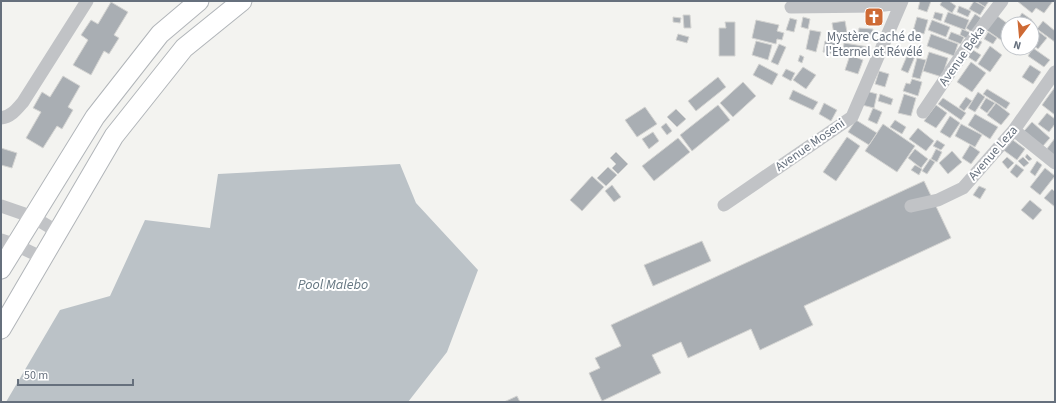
<svg xmlns="http://www.w3.org/2000/svg" width="1056" height="403" font-family="'Source Sans 3',sans-serif">
	<style>
		.water { fill: #bbc2c7 }
		.building { fill: #a9aeb3; stroke: #d4d4d2 }
		.lines { fill: none; stroke-linecap: round; stroke-linejoin: round }
		.secondary-casing { stroke: #b1b5b9; stroke-width: 21 }
		.street { stroke: #c1c3c6; stroke-width: 13 }
		.secondary { stroke: #fff; stroke-width: 19 }
		.labels { text-anchor: middle; dominant-baseline: central; stroke-width: 4; stroke-linejoin: round; paint-order: stroke }
		.poi-label { font-size: 13px; fill: #66707d; stroke: #fff }
		.street-label { font-size: 13px; fill: #66707d; stroke: #fff }
		.water-label { font-size: 14px; font-style: italic; fill: #667782; stroke: #fff }
	</style>
	<rect width="100%" height="100%" fill="#f3f3f0"/>
	<path class="water" d="M400,164L416,203L478,270L447,352L408,402H6L60,310L110,296L145,220L210,228L218,174Z"/>
	<path class="building" d="M920,1H931L927,12L918,9Z
		M942,1H949L956,6L952,13L940,5Z
		M974,1L985,7L980,15L969,9Z
		M976,1H989L985,7Z
		M1017,1H1053L1044,13L1036,8L1032,13Z
		M111,2L128,12L114,35L119,38L109,54L104,51L91,75L73,65L88,40L81,35L91,20L98,24Z
		M959,6L971,11L968,17L957,12Z
		M867,9L880,12L878,20L865,17Z
		M935,12L943,14L941,21L933,18Z
		M948,12L969,20L965,30L944,22Z
		M1022,13L1032,20L1030,24H1015Z
		M975,14L981,18L972,32L966,28Z
		M683,15H690L691,28H684Z
		M996,15L1008,24V31L1001,40L985,29Z
		M673,17L681,18L680,23L673,22Z
		M803,17L810,19L808,29L801,27Z
		M917,17L928,20L924,34L913,31Z
		M790,18L797,20L794,32L786,30Z
		M756,20L779,25L777,31L784,33L782,40L777,39L776,44L752,38Z
		M932,20L950,27L946,37L928,30Z
		M845,21L848,38L835,40L832,23Z
		M1043,21L1055,31V42L1037,29Z
		M725,22H735V56H719V28H726Z
		M859,28L873,29L872,39L858,38Z
		M1034,28L1047,38L1038,49L1032,44V31Z
		M962,29L971,33L968,39L960,35Z
		M810,30L821,32L816,52L806,49Z
		M951,32L964,37L961,44L948,39Z
		M988,32L997,38L993,44L984,39Z
		M678,34L689,37L687,43L676,40Z
		M931,34L958,44L954,56L927,46Z
		M977,39L982,42L978,49L973,46Z
		M756,41L772,45L768,60L752,55Z
		M825,41L837,43L834,54L823,52Z
		M844,43L869,47L868,54L843,50Z
		M779,44L786,47L778,65L771,62Z
		M990,46L1002,55L990,72L978,64Z
		M1033,48L1050,60L1044,67L1028,56Z
		M973,50L981,55L976,62L968,57Z
		M909,51L916,54L908,73L901,70Z
		M929,52L948,58L942,77L923,71Z
		M800,55L804,57L802,63L798,61Z
		M850,55L863,60L858,74L845,70Z
		M917,58L926,60L920,79L912,77Z
		M971,62L986,73L972,92L957,82Z
		M759,64L778,74L772,85L753,75Z
		M1030,65L1041,72L1033,84L1022,77Z
		M803,67L816,75L806,89L793,80Z
		M786,69L795,73L791,81L782,76Z
		M879,71L889,74L885,87L875,84Z
		M63,76L80,86L68,107L73,110L62,129L57,126L43,148L26,138L41,112L33,108L42,92L50,97Z
		M718,77L726,87L696,111L688,101Z
		M912,79L922,82L918,96L903,91L906,83L910,84Z
		M743,82L756,96L733,117L720,103Z
		M1055,87V115L1042,105Z
		M987,89L1010,103L1006,109L983,94Z
		M793,90L818,102L813,110L789,99Z
		M866,91L877,94L874,108L862,105Z
		M978,92L985,97L975,112L968,108Z
		M880,94L893,99L891,105L878,101Z
		M904,94L916,98L911,116L898,113Z
		M966,97L972,101L964,111L959,107Z
		M943,98L966,113L961,120L938,104Z
		M986,98L995,103L987,113L980,108Z
		M824,103L837,110L831,121L819,114Z
		M996,103L1010,114L1001,125L987,115Z
		M718,105L730,120L692,151L680,135Z
		M936,105L947,113L936,128L924,121Z
		M645,107L657,124L637,137L625,120Z
		M873,108L882,112L877,124L868,120Z
		M676,109L686,119L677,127L667,117Z
		M1047,113L1055,119V124L1049,132L1038,124Z
		M975,114L998,127L990,139L968,125Z
		M950,116L960,123L950,138L940,132Z
		M856,120L877,133L869,145L848,132Z
		M895,120L906,127L902,134L890,127Z
		M1032,122L1050,138L1042,147L1024,131Z
		M666,123L672,131L667,135L661,127Z
		M883,124L915,146L897,172L865,151Z
		M961,124L982,135L975,147L955,136Z
		M918,128L934,141L926,151L909,139Z
		M653,132L659,141L649,149L642,139Z
		M847,137L860,146L836,181L823,172Z
		M678,138L690,152L654,181L642,166Z
		M1010,138L1025,149L1017,160L1002,149Z
		M1055,138V154L1054,155L1046,150Z
		M937,140L945,145L941,150L933,146Z
		M970,145L980,152L971,164L962,158Z
		M1,148L17,153L12,168L1,165Z
		M915,149L928,159L921,168L908,158Z
		M936,149L942,152L937,162L931,159Z
		M952,151L962,162L948,174L939,163Z
		M616,152L628,164L618,174L612,168L616,164L610,158Z
		M1027,154L1032,159L1029,161L1025,157Z
		M1007,157L1014,163L1008,169L1002,162Z
		M1023,157L1029,163L1024,167L1018,161Z
		M930,159L935,162L927,174L922,171Z
		M1037,161L1042,165L1035,176L1030,172Z
		M1016,164L1024,170L1017,178L1010,172Z
		M915,165L922,169L919,175L911,170Z
		M608,167L617,175L606,186L597,178Z
		M1045,168L1055,176L1040,195L1030,187Z
		M592,176L604,187L582,211L570,200Z
		M924,181L951,238L804,306L813,325L760,350L751,329L688,358L681,342L652,355L661,373L602,401L589,373L600,368L595,358L621,346L611,325Z
		M612,185L621,197L614,202L605,191Z
		M979,186L986,189L980,199L973,195Z
		M1052,189L1055,192V207L1044,198Z
		M1030,200L1042,210L1033,220L1021,210Z
		M702,241L711,261L653,286L644,265Z
		M517,396L520,402H504Z"/>
	<g class="lines">
		<defs>
			<path id="secondary" d="M1,269L95,117L160,34L199,1
				M1,329L114,136L184,48L242,1"/>
		</defs>
		<use href="#secondary" class="secondary-casing"/>
		<path class="street" d="M791,7L876,6L901,3
			M923,112L969,44L1002,1
			M1,118C11,117 17,109 23,102L87,1
			M1014,130L1055,163
			M724,205L852,117L902,1
			M1,206L33,217L58,232
			M911,206L938,200L963,188L1014,130L1055,72
			M1,240L16,245L43,258"/>
		<use href="#secondary" class="secondary"/>
	</g>
	<defs>
		<symbol id="church-square" viewBox="-11 -11 22 22"><rect x="-9" y="-9" width="18" height="18" rx="4" fill="#ce6a34" stroke="#fff"/><path d="M-1.2-6h2.4v3.5h3.3v2.4h-3.3V6h-2.4V-.1h-3.3v-2.4h3.3Z" fill="#fff"/></symbol>
	</defs>
	<g fill-rule="evenodd">
		<use href="#church-square" x="863" y="6" width="22" height="22"/>
	</g>
	<g class="labels">
		<g class="poi-label">
			<text x="874" y="37">Mystère Caché de<tspan x="874" dy="15">l'Eternel et Révélé</tspan></text>
		</g>
		<g class="street-label">
			<text transform="translate(962 56) rotate(-55)">Avenue Beka</text>
			<text transform="translate(810 145) rotate(-35)">Avenue Moseni</text>
			<text transform="translate(993 153) rotate(-49)">Avenue Leza</text>
		</g>
		<g class="water-label">
			<text x="333" y="285">Pool Malebo</text>
		</g>
	</g>
	<rect width="1056" height="403" fill="none" stroke="#66707d" stroke-width="4"/>
	<g transform="translate(1020 36) rotate(196)"><circle r="19" fill="#ffffff" stroke="#c2c6cb"/>
	<path d="M0-3L7 15L0 10L-7 15Z" fill="#ce6a34"/>
	<text y="-6" font-size="11" font-weight="bold" text-anchor="middle" fill="#66707d">N</text>
	</g>
	<path d="M18 379v6h115v-6" fill="none" stroke="#66707d" stroke-width="2"/>
	<text x="24" y="379" font-size="12" fill="#66707d" stroke="#ffffff" stroke-width="3" paint-order="stroke">50 m</text>
</svg>
